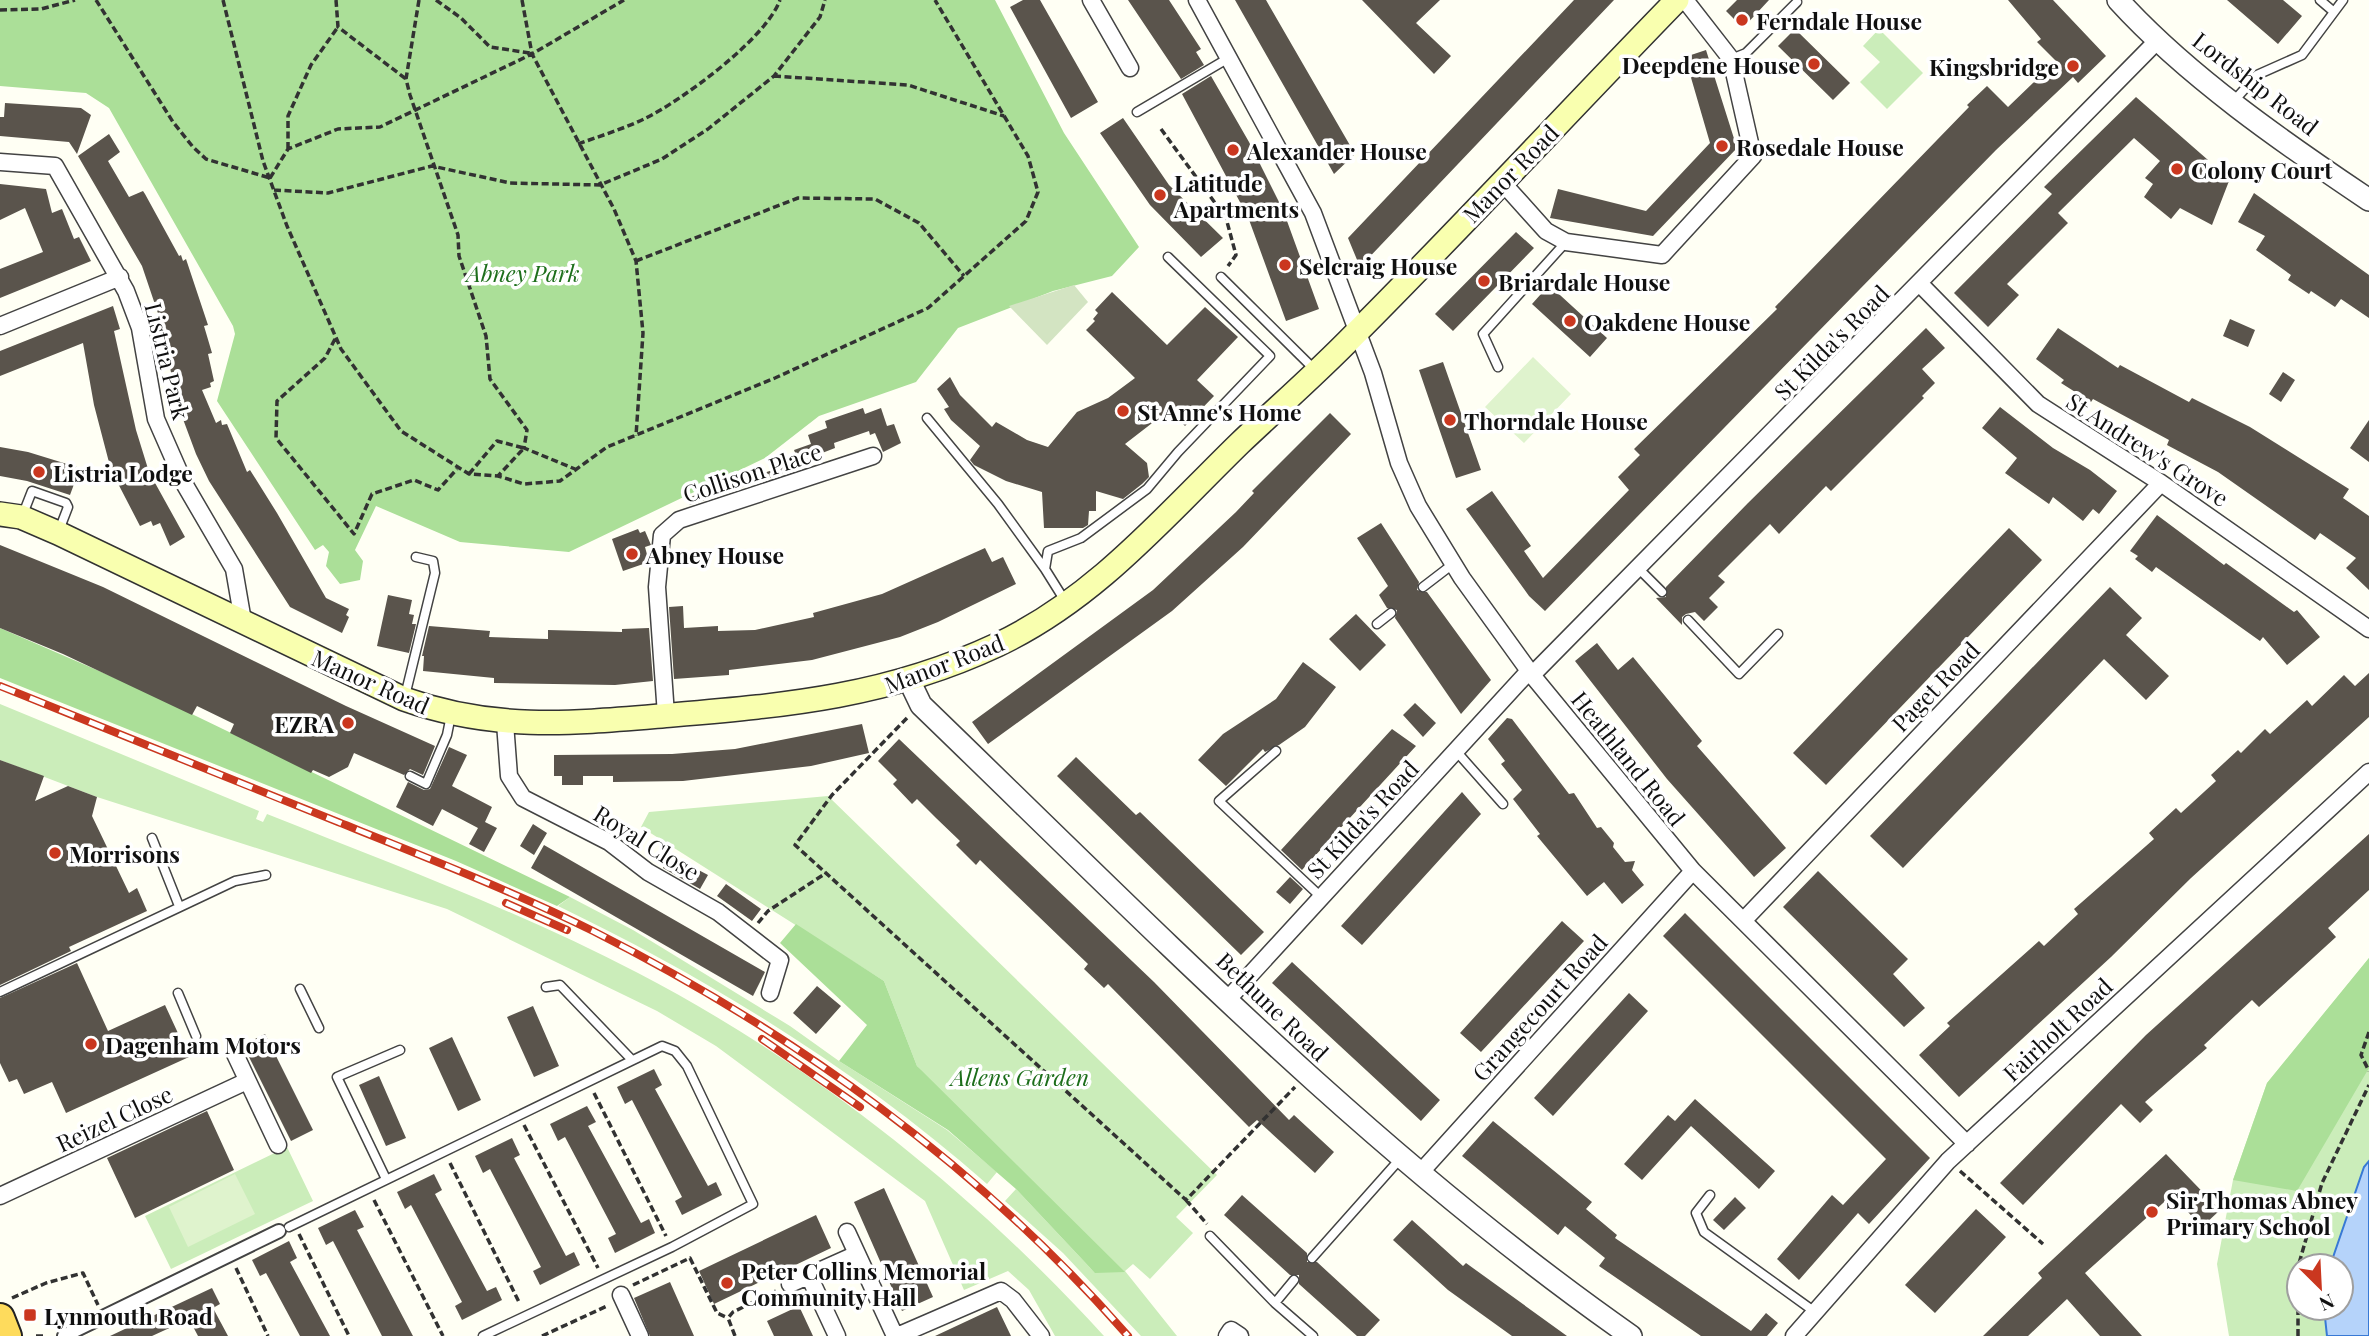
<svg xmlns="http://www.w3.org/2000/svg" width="2369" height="1336" font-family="'Playfair Display',serif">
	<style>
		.green { fill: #cbedba; fill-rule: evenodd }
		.forest { fill: #abdf98 }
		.cemetery { fill: #d3e4c2 }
		.pitch { fill: #dff3cd }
		.water { fill: #b5d3fa; stroke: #3879d5; stroke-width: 2 }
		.building { fill: #5a544c }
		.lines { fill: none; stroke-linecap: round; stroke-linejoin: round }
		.service-casing { stroke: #434343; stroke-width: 11 }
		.pedestrian-casing { stroke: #434343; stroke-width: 16 }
		.minor-casing { stroke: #434343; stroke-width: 19 }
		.tertiary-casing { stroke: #434343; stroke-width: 24 }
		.secondary-casing { stroke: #323232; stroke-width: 26 }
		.trunk-casing { stroke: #212121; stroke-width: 32 }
		.path { stroke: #323232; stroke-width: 3.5; stroke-dasharray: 7 3.5; stroke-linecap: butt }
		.service { stroke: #fff; stroke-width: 8 }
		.pedestrian { stroke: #fff; stroke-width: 12 }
		.minor { stroke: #fff; stroke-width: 16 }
		.tertiary { stroke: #fff; stroke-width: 21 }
		.secondary { stroke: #f9ffaf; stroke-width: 23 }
		.trunk { stroke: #fedb5c; stroke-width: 28 }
		.rail-casing { stroke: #ca371f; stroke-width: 8 }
		.rail { stroke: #fff; stroke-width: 5; stroke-dasharray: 16; stroke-linecap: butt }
		.poi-dot { fill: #ca371f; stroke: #fff; stroke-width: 2.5 }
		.labels { text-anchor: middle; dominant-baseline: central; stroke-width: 7; stroke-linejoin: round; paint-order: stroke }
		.poi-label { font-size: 23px; font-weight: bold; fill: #101010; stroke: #fff; text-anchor: start }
		.street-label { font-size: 23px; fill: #101010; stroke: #fff }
		.park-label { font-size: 23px; font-style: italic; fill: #1d6e1b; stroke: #fff }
	</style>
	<rect width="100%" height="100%" fill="#fffff4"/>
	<path class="green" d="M1879,29L1923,73L1887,109L1860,82L1880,62L1863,46Z
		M0,704L259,811L256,819L263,822L267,814C392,864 519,911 638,973C811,1063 973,1192 1104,1336H1055L1029,1290L1008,1271L964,1290L925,1201L716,1046L657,1011L447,909L97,797L0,760Z
		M828,796L1217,1175L1176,1217L1193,1233L1150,1279L1133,1264L1125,1271L1177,1336H1141L1063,1253L1005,1201L1016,1189L1095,1273L917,1066L884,981L641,827L649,812Z
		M570,897L633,930L790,1026L839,1061L947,1130L997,1172L987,1184C860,1072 710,979 558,906Z
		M2369,958V1336H2229L2217,1264L2233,1180L2267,1083ZM2299,1266H2341V1308H2299Z
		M287,1147L313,1201L171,1269L145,1216Z"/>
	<path class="forest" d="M0,0H995L1064,133L1139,247L1112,276L1053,291L958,328L916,382L819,416L765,458L569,552L460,542L376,506L355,550L363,561L360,580L340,584L326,566L329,552L323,545L315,550L217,401L235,334L233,326L109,108L86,93L0,86Z
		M0,628L136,687L570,897L557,906L456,861L0,678Z
		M796,924L884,981L917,1066L1125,1272L1095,1273L1016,1189L948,1130L839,1061L867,1025L780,943Z
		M2369,958V1068L2297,1191L2233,1180L2267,1083Z"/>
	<path class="cemetery" d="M1074,285L1088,302L1047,345L1009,306Z"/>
	<path class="pitch" d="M1533,357L1571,394L1524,443L1485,407Z
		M235,1174L255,1214L188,1247L169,1207Z"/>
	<path class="water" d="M2369,1161V1336H2327L2324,1308H2341V1266H2330L2364,1167Z"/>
	<path class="building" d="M1023,0H1040L1098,102L1071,118L1010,7Z
		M1128,0H1169L1201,49L1196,52L1204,65L1181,79Z
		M1235,0H1266L1355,154L1334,174Z
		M1362,0H1440L1416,23L1451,56L1434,74Z
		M1574,0H1614L1360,267L1348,238Z
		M1737,0H1769L1743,28L1726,11Z
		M2008,0H2053L2106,56L2078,83L2073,77L1996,150L1545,611L1529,596L1466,509L1492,491L1531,546L1524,551L1543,578L1629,490L1618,477L1640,455L1634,449L1777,309L1775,307L1969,107L1967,105L1987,86L2008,107L2056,61L2037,42L2041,39Z
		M2227,0H2283L2302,16L2278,44Z
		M1795,29L1850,83L1833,100L1778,46Z
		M1706,50L1737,148L1653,236L1550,218L1558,189L1646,211L1710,143L1685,57Z
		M1211,76L1249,142L1283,210L1319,309L1286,321L1248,217L1182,94Z
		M2136,97L2208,160L2202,169L2229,181L2212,225L2180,208L2171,219L2144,197L2153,184L2145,178L2160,161L2134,138L2058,213L2068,223L2007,284L2019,295L1988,327L1954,293L2052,194L2044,187Z
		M5,103L81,108L91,115L77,154L69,142L0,136V117H4Z
		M1123,118L1169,185L1223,238L1201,257L1150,205L1100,133Z
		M109,134L120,152L108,161L129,197L143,191L145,194L179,256L181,255L183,261L186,259L208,325L204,326L212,353L208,354L214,381L210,383L211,387L202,390L216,423L221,420L222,425L227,424L247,472L250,470L277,513L326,598L349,609L346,615L349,617L342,633L290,607L209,481L196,454L177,403L166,347L169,346L142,266L78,156Z
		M0,184L46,189L52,213L62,209L74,239L79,237L91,261L0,298V269L43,252L25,208L0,220Z
		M2254,193L2369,275V318L2341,299L2335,307L2311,291L2309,294L2288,280L2291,275L2256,250L2265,236L2238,222Z
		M1516,232L1534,248L1453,331L1435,314Z
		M1549,285L1607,338L1590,357L1532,304Z
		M1112,292L1167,345L1205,307L1238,337L1197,380L1214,396L1185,426L1169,410L1125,444L1147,463L1149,477L1142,484L1123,499L1096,491V511H1089L1088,525L1083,528H1044L1042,492L1006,481L974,465L970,460L980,446L951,420L944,409L949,407L937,389L950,377L960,395L992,427L996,422L1027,440L1048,447L1077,412L1108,398L1135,378L1086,330L1095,321L1093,319L1098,313L1095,310Z
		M113,306L120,329L114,331L136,430L149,472L185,537L170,546L160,523L153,526L151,521L140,526L111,470L94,405L83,343L0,376V351Z
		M2230,319L2255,330L2248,347L2223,336Z
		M1926,328L1945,348L1922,369L1935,383L1922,396L1924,398L1831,491L1826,486L1779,534L1770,524L1718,576L1725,582L1709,598L1718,607L1704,621L1695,612L1686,614L1682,617V625L1656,598L1666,597V587L1748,503Z
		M2058,328L2118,368L2120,365L2189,402L2192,398L2250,427L2349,489L2343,498L2369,516V590L2346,568L2356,558L2320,533L2315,540L2218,472L2167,445L2169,440L2093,399L2091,402L2061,383L2064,380L2036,359Z
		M1443,362L1481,470L1456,478L1419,370Z
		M2283,372L2295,380L2281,402L2269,394Z
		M2000,407L2053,448L2090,470L2117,491L2099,514L2093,509L2083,521L2053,497L2049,504L2005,473L2017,458L1982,428Z
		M863,408L865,414L881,408L887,426L894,424L901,443L883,452L875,433L870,435L869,431L834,443L835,448L817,455L819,461L690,505L687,498L782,467L780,461L796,455L794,450L811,444L808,435L827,428L825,421Z
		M1330,413L1351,434L1243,547L1172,611L988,744L972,722L1153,590L1236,512L1254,493L1252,491Z
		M2369,420V462L2350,448Z
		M0,447L28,452L80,468L70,495L27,481L0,476Z
		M2157,515L2224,565L2226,563L2294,612L2297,610L2320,637L2287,665L2263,637L2260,641L2156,567L2152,572L2135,559L2138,556L2130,551Z
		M1381,523L1419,582L1417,590L1427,592L1491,680L1461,714L1395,618L1397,610L1387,608L1379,595L1388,586L1357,538Z
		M2009,528L2042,560L1826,785L1793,753Z
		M638,529L640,533L645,531L651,545L645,547L649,562L623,571L612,539Z
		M0,545L103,587L346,706L435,746L423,775L410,769L404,775L354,753L348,767L329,777L313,770L311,773L230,733L234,724L197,706L192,715L63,654L0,628Z
		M985,548L992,562L1003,557L1016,584L938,622L900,637L812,660L729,670V675L674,679L669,607L683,606L684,628L718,626V631L755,630L814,617L813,613L882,594Z
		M2110,587L2142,618L2126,635L2169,676L2146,700L2104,659L1903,868L1870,836Z
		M388,595L412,600L409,614L414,615L412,624H416L409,653L377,646Z
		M1356,614L1386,645L1360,671L1329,639Z
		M429,626L490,631L489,637L548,639V630L622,632V629L649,628L653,681L615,685L494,683V678L423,671L424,656H422Z
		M1597,643L1618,670L1633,657L1702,741L1697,746L1786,848L1754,877L1667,779L1575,661Z
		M1303,662L1336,687L1305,727L1279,745L1265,752L1263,749L1226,786L1198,760L1223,734L1276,699Z
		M2369,673V717L2191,878L2111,957L1959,1097L1919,1055L1950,1026L1947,1023L2039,941L2044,946L2078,914L2074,909L2154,839L2149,833L2176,808L2181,813L2216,781L2211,775L2238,750L2241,753L2265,729L2270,734L2307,700L2312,706L2344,675L2355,686Z
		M1415,703L1436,723L1423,737L1403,715Z
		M1507,718L1512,719L1569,794L1574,793L1597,828L1601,827L1614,843L1613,847L1625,862L1635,861L1632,870L1644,885L1622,904L1604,882L1587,896L1537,836L1540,834L1513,799L1522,790L1501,764L1505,761L1488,739Z
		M862,724L869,753L811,766L683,781L613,782V776H583V785H562V776H554V755L672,754L735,749Z
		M1392,729L1416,746L1302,870L1281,850Z
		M899,739L1154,982L1289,1120L1294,1115L1334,1152L1315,1173L1257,1120L1249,1127L1108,984L1104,988L1084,969L1088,964L1063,940L980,860L976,865L956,845L960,841L936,818L917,799L912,804L893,784L897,780L878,761Z
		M449,747L467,755L452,786L492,807L485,822L497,828L484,852L469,844L478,828L442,809L433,826L396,807L408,782L424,790L430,789Z
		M1076,757L1136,815L1140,812L1264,932L1241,955L1057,776Z
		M0,760L44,776L35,801L68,786L97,797L92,816L129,893L137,888L147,911L69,947L71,951L0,985Z
		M1462,792L1481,814L1362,945L1341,926Z
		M533,824L547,833L534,855L520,846Z
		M2369,834V890L2328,928L2336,937L2259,1007L2252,1000L2204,1045L2207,1048L2145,1102L2153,1110L2140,1123L2121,1104L2023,1205L2000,1183L2146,1035Z
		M544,845L765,972L753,996L531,868Z
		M670,855L708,875L700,889L663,868Z
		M1818,871L1908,959L1893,974L1925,1008L1904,1027L1783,907Z
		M1290,877L1303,889L1290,904L1276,892Z
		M726,884L761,909L752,921L717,896Z
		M1685,913L1930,1158L1869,1224L1858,1213L1799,1280L1777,1259L1832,1195L1843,1205L1886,1159L1663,936Z
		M1562,921L1584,941L1481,1052L1460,1033Z
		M1292,962L1440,1100L1421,1121L1272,983Z
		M77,963L108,1031L165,1005L189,1057L66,1113L52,1082L24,1094L17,1079L9,1082L0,1063V998Z
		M817,986L841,1006L816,1034L793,1013Z
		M1629,993L1648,1011L1553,1116L1534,1098Z
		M533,1006L559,1066L534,1077L507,1017Z
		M265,1034L313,1130L291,1141L243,1045Z
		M452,1037L481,1100L458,1111L429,1048Z
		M654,1069L662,1085L655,1089L708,1186L716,1182L722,1195L682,1215L675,1201L682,1197L632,1100L625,1104L617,1087Z
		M379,1076L406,1138L386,1146L359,1085Z
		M1695,1099L1775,1171L1759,1189L1691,1126L1642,1180L1624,1164L1668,1115L1675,1121Z
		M587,1106L596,1122L588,1126L641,1223L649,1219L655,1233L615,1253L608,1238L616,1234L565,1137L558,1141L550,1124Z
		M207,1111L234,1170L135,1218L107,1158Z
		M1493,1121L1592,1202L1586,1209L1617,1235L1615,1238L1751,1331L1766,1313L1778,1323L1767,1336H1701L1599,1266L1605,1258L1565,1226L1558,1235L1462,1156Z
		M512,1138L520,1155L514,1158L566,1256L574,1252L580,1265L540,1285L533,1271L541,1267L490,1169L483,1173L475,1156Z
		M2166,1154L2220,1210L2202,1227L2172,1195L2085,1273L2142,1336H2100L2067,1299L2028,1336H1983L2042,1278L2038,1273Z
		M434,1174L442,1190L435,1194L487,1291L496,1287L502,1300L462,1320L455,1306L462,1302L411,1205L405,1209L397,1192Z
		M884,1188L933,1297L902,1311L854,1202Z
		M1242,1195L1307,1253V1262H1317L1380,1320L1365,1336H1357L1299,1284V1275H1290L1224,1215Z
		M1735,1197L1746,1208L1724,1230L1713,1220Z
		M1976,1209L2006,1237L1935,1313L1905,1285Z
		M355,1210L364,1227L357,1230L413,1336H382L333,1241L326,1245L318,1228Z
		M816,1215L831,1248L714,1304L699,1271Z
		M1412,1220L1463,1266L1466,1263L1567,1336H1512L1448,1290L1393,1240Z
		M289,1241L297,1258L290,1262L330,1336H300L266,1273L260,1276L252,1260Z
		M670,1282L694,1336H650L634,1298Z
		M212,1288L220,1304L213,1308L228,1336H198L189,1319L152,1336H110Z
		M799,1306L813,1336H774L767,1321Z
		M997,1307L1011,1336H935Z"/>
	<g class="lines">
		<defs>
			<path id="service" d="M2320,0L2334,12
				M1731,59L1746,53L1797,2
				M2233,102L2257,75L2302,55L2343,0
				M1137,112L1227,59
				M1221,277L1315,370
				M1498,367L1483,334L1566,242
				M927,418L998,504L1045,569
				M23,514L32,491L66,503L68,507L58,533
				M1638,568L1662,592
				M1423,587L1453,564
				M1065,601L1045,569L1048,551L1081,538L1147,489L1178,452L1270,356L1168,257
				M1688,620L1739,674L1778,634
				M1377,624L1391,613
				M405,696L435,573L433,561L416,557
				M1276,751L1219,801L1321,897
				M1456,751L1503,804
				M410,776L426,784L447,735L451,715
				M152,838L179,906
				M546,987L560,985L632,1060
				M300,989L319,1028
				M0,992L235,881L266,875
				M178,993L196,1036
				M386,1179L337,1077L400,1050
				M1710,1195L1696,1213L1704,1232L1815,1312
				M289,1227L662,1046L675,1051L687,1066L753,1204L672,1247L483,1336
				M1210,1236L1275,1303L1313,1336
				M1312,1258L1400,1159
				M1275,1303L1294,1280"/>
			<path id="pedestrian" d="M64,1336L279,1231"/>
			<path id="minor" d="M1091,0L1130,68
				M1197,0L1313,213L1373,373L1399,463L1418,506L1462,578L1532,675L1693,871L1967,1144
				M0,162L55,166L126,291L140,328L156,419L185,485L234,569L243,621
				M1501,181L1546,231L1566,242L1662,255L1753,156L1731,59L1685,0
				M1921,285L2038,404L2161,483L2369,629
				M0,326L120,277
				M1532,675L2159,39
				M666,715L657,587L662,535L679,520L873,456
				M505,723L509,776L523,798L609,842L648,872L718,912L780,960L770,993
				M1743,921L2161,483
				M1228,999L1529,671
				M235,1054L278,1145
				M1420,1173L1693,871
				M0,1196L247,1081
				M847,1232L895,1336
				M809,1276L837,1336
				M790,1284L857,1254
				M621,1295L640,1336
				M897,1336L1001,1291L1013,1300L1041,1336
				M1227,1336L1231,1330L1240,1336
				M1794,1336L1948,1161L2369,772"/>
			<path id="tertiary" d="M2118,0C2187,76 2284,143 2369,200
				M909,680L921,705C1148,924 1372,1155 1631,1336"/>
			<path id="secondary" d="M0,514L21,517L58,533L404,699C497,732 576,723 672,715C790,705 888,696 997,645C1095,599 1164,517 1240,443C1278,407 1317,373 1353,336C1463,226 1568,112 1677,0"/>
			<path id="trunk" d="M0,1318L7,1336"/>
		</defs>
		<use href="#service" class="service-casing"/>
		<use href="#pedestrian" class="pedestrian-casing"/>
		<use href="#minor" class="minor-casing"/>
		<use href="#tertiary" class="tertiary-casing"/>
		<use href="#secondary" class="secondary-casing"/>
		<use href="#trunk" class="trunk-casing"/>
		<path class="path" d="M96,0L173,122L193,147L206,159L270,178
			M223,0L263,161L287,226L341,349L401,431L469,474L498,476L524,484L560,481L607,447L775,378L928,308L1026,221L1038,192L1028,156L935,0
			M336,0L338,27L406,79
			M419,0L406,79L410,95L458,235L459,256L486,336L490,379L527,430L524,448L575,469
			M436,0L461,18L490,47L530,53
			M522,0L532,54L614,209L636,261L643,333L636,436
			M0,10L41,9L75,0
			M774,76L908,85L1004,116
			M1161,129L1226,218L1236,255L1228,266
			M578,144C600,136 623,129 644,119C681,101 766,39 780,0
			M288,149V116L311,65L338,27
			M270,178L288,149L338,129L380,127L532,54L624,0
			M274,190L328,193L432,166L510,183L600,185L662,159L708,129L774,76L820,17L825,0
			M636,261L798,198L875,199L919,223L964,276
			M335,339L325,358L277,401L276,438L354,534L372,494L414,480L438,490L457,469
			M469,474L497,441L524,448L498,476
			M907,718L832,795L795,845L1186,1200L1295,1087
			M758,923L768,911L826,873
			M2369,1032L2361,1055L2369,1071
			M594,1093L666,1236
			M524,1125L598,1268
			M450,1163L520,1304
			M1960,1171L2043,1244
			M374,1200L443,1336
			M1186,1200L1207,1224
			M299,1234L349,1336
			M236,1268L268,1336
			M633,1285L690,1258L717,1313L728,1318
			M12,1298L46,1283L83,1273L98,1305
			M36,1336H43
			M542,1336L607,1306
			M735,1336L728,1318L733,1312L776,1291
			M2298,1336V1267L2322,1183L2369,1085"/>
		<use href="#service" class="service"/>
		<use href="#pedestrian" class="pedestrian"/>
		<use href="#minor" class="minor"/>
		<use href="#tertiary" class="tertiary"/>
		<use href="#secondary" class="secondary"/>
		<use href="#trunk" class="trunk"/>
		<defs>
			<path id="rail" d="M0,686C113,731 225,777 338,822C423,856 510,890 593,931C793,1032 980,1166 1128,1336
				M506,903L567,930
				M762,1039L860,1107"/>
		</defs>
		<use href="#rail" class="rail-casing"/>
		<use href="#rail" class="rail"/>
	</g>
	<g class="poi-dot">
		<circle cx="1742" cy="20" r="7"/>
		<circle cx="1814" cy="64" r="7"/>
		<circle cx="2073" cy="66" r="7"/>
		<circle cx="1722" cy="146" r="7"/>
		<circle cx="1233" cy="150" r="7"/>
		<circle cx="2177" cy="169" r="7"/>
		<circle cx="1160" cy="195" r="7"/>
		<circle cx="1285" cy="265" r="7"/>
		<circle cx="1484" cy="281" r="7"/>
		<circle cx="1570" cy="321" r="7"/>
		<circle cx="1123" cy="411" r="7"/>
		<circle cx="1450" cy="420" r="7"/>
		<circle cx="39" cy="472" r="7"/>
		<circle cx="632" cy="554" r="7"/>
		<circle cx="348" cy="723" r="7"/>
		<circle cx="55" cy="853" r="7"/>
		<circle cx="91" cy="1044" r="7"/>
		<circle cx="2152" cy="1212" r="7"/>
		<circle cx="727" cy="1283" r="7"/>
		<rect x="23" y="1308" width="14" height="14" rx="3.5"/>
	</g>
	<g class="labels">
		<g class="poi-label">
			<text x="1756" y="20">Ferndale House</text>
			<text x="1800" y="64" text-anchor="end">Deepdene House</text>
			<text x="2059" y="66" text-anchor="end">Kingsbridge</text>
			<text x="1736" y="146">Rosedale House</text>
			<text x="1247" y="150">Alexander House</text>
			<text x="2191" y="169">Colony Court</text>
			<text x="1174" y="182">Latitude<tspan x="1174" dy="26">Apartments</tspan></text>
			<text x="1299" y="265">Selcraig House</text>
			<text x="1498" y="281">Briardale House</text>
			<text x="1584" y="321">Oakdene House</text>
			<text x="1137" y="411">St Anne's Home</text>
			<text x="1464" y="420">Thorndale House</text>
			<text x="53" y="472">Listria Lodge</text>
			<text x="646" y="554">Abney House</text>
			<text x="334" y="723" text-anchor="end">EZRA</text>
			<text x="69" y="853">Morrisons</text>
			<text x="105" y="1044">Dagenham Motors</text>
			<text x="2166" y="1199">Sir Thomas Abney<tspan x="2166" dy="26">Primary School</tspan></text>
			<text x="741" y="1270">Peter Collins Memorial<tspan x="741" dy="26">Community Hall</tspan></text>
			<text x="44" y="1315">Lynmouth Road</text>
		</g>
		<g class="street-label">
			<text transform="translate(2256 83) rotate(38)">Lordship Road</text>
			<text transform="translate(1510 173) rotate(-46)">Manor Road</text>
			<text transform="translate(1831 342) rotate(-45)">St Kilda's Road</text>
			<text transform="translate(168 361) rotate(76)">Listria Park</text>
			<text transform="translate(2148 449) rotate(33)">St Andrew's Grove</text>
			<text transform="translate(752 472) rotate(-18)">Collison Place</text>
			<text transform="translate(944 663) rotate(-21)">Manor Road</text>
			<text transform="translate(371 681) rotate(24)">Manor Road</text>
			<text transform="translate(1935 686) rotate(-46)">Paget Road</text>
			<text transform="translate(1629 758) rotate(51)">Heathland Road</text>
			<text transform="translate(1362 819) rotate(-47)">St Kilda's Road</text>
			<text transform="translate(647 842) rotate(32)">Royal Close</text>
			<text transform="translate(1273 1006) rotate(44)">Bethune Road</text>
			<text transform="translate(1539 1007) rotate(-48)">Grangecourt Road</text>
			<text transform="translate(2057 1029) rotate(-43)">Fairholt Road</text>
			<text transform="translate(114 1118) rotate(-25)">Reizel Close</text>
		</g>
		<g class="park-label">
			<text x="523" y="272">Abney Park</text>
			<text x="1020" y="1076">Allens Garden</text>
		</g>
	</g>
	<g transform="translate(2320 1287) rotate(156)"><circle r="33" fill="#ffffff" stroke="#9f9f9f" stroke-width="2"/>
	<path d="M0-5L12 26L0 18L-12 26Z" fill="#ca371f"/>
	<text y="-10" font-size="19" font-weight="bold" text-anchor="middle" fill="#101010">N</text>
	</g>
</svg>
